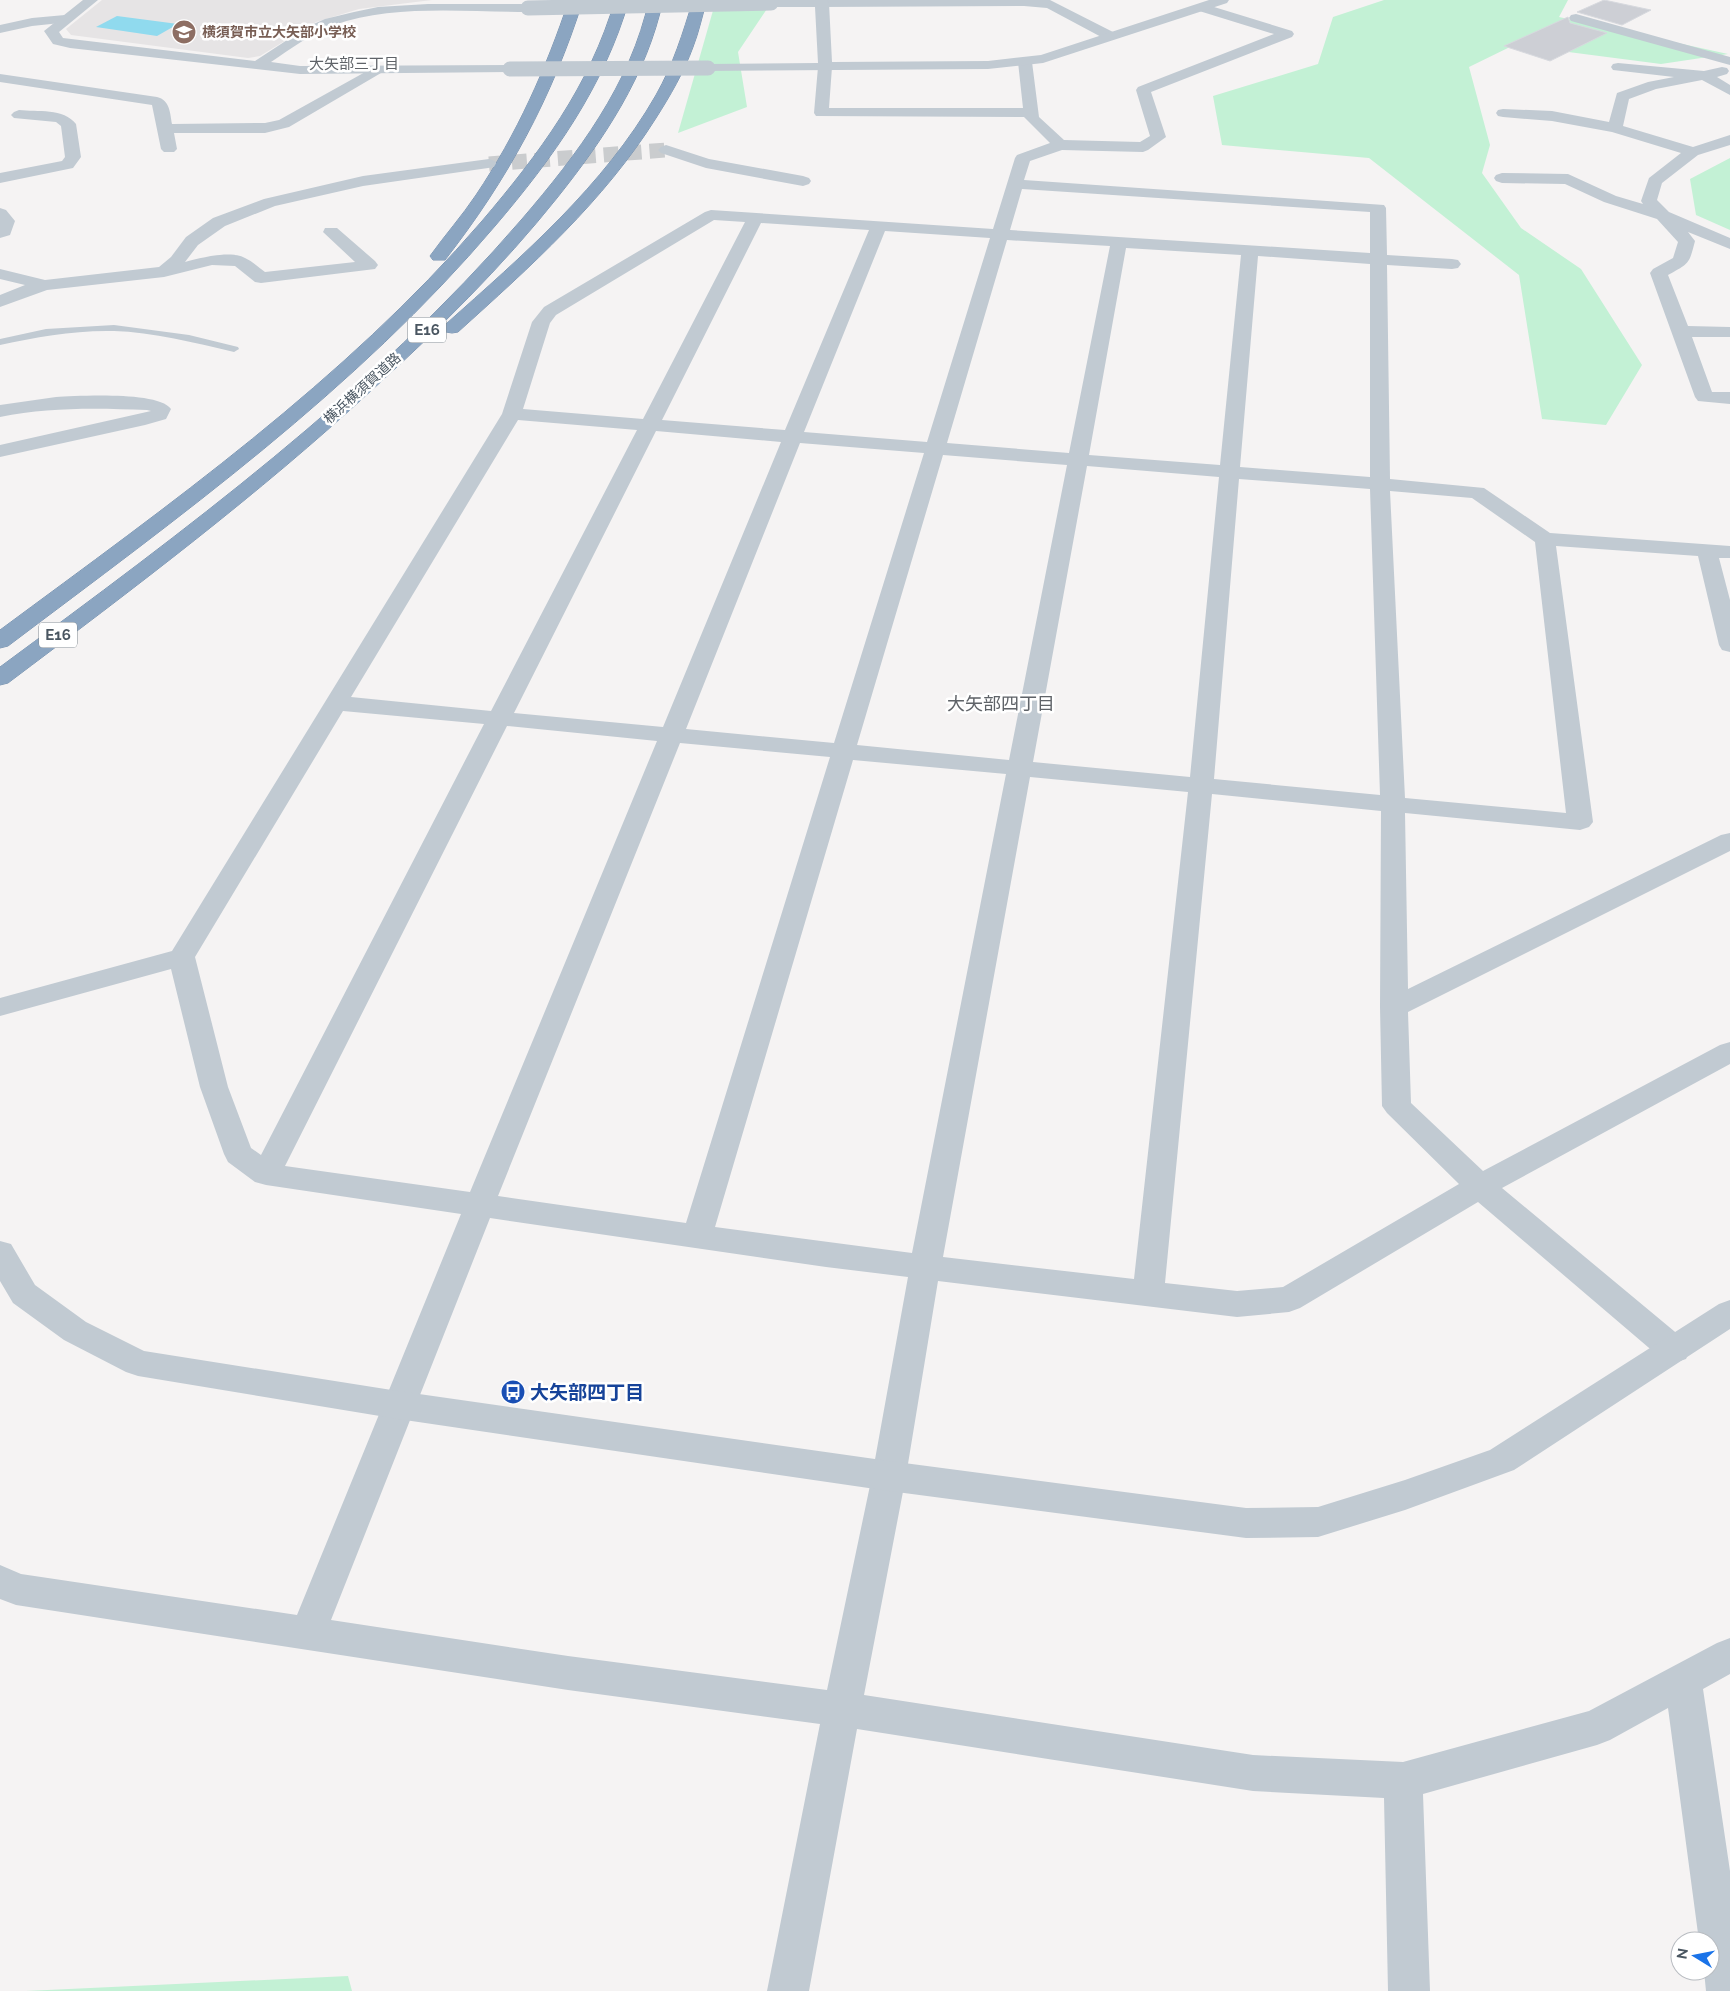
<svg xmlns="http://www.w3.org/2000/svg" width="1730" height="1991" font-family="Raleway,'Noto Sans JP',sans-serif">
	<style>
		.education { fill: #e6e4e5 }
		.green { fill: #c3f1d5 }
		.water { fill: #90daee }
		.building { fill: #cdcfd5; stroke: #d7d9de }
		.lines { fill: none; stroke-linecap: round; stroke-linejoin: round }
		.minor-tunnel { stroke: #caccce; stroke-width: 15; stroke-dasharray: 15 8; stroke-linecap: butt }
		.motorway-casing { stroke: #7690ad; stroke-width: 1 }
		.service { fill: #c1cad2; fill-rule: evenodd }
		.minor { fill: #c1cad2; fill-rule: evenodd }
		.tertiary { fill: #c1cad2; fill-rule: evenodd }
		.motorway { fill: #8ba5c1; fill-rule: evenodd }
		.tertiary-bridge { stroke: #c1cad2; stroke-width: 15 }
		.labels { text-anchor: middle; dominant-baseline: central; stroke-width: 5; stroke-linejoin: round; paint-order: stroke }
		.far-education-label { font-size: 14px; font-weight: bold; fill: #785e54; stroke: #fff; text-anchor: start }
		.far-street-label { font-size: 14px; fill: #4a5661; stroke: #fff }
		.far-neighbourhood-label { font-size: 15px; fill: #5f6368; stroke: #fff }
		.shield { fill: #fff; stroke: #808990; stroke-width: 1 }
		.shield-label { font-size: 15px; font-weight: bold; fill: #4a5661 }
		.neighbourhood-label { font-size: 18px; fill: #5f6368; stroke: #fff }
		.near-transit-label { font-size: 19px; font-weight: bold; fill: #164399; stroke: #fff; text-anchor: start }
	</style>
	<rect width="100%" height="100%" fill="#f5f3f3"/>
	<path class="education" d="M102,0H432L359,9L316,22L260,56L248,58L71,35L66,29Z"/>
	<path class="green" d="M716,0H773L738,52L747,107L678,133Z
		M1384,0H1568L1559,17L1728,54L1661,64L1514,45L1469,67L1490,145L1482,173L1521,228L1581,269L1642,365L1606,425L1542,419L1519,275L1369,158L1222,145L1213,96L1318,64L1333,17Z
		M1730,158V230L1696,215L1690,179Z
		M348,1976L352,1991H26Z"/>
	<path class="water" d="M117,16L178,24L157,36L96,27Z"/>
	<path class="building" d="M1604,0L1651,10L1622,25L1577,12Z
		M1568,17L1570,23L1607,33L1550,61L1504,46Z"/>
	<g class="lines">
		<path class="minor-tunnel" d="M489,164L666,150"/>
		<defs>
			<path id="motorway" d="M569,0H583C552,98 508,179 445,260H433L430,256C445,235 462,216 476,195C517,134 546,69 569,0Z
				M615,0H629C604,87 553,158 495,226C356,390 179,517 8,646L0,648V630C169,505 344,381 482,221C539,154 590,86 615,0Z
				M649,0H663C647,75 604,139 557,198C502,267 438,330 373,389C258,495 133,589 8,683L0,685V667C183,532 373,392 522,219C577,155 631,84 649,0Z
				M693,0H707C702,16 699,32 693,47C684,72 670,96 656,118C604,201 530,267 458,332L452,333L446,332L443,328L446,324C522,256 604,186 656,95C673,65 683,33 693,0Z"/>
		</defs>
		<use href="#motorway" class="motorway-casing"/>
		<path class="service" d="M114,325L189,335L238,347L239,349L234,352C196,343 152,332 114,331C75,330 37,337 0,345V339L46,329Z"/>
		<path class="minor" d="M815,0H1050L1115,33L1117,36L1115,39H1105L1047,8L1024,6L822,7L817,6Z
			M1201,3L1292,31L1294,34L1292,37L1151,92L1166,137L1148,150L1143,152L1062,150L1030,161L1024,180L1384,205L1386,208L1387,255L1452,259L1458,260L1461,264L1458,268L1452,269L1387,265L1390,479L1484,488L1550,533L1730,546V558H1719L1730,600V652L1722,650L1719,645L1698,556L1556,546L1593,822L1589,827L1580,830L1405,813L1408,989L1721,835L1730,833V851L1408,1012L1411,1103L1483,1171L1720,1045L1730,1042V1064L1502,1188L1686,1341L1690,1350L1686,1359L1674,1363L1662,1359L1478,1202L1300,1308L1289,1312L1237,1317L938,1281L906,1476L864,1695L1253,1755L1403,1762L1589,1711L1717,1643L1730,1638V1674L1703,1689L1730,1871V1991H1706L1704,1971H1710V1941H1699L1668,1708L1610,1740L1597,1745L1423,1794L1430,1991H1388L1384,1798L1253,1791L857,1729L809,1991H767L820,1724L568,1690L16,1605L0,1599V1565L21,1574L297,1615L461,1214L266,1185L255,1182L228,1162L224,1154L200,1087L171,969L0,1016V998L172,951L502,414L532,322L544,307L705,212L711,210L993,229L1015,158L1017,155L1050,143L1024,117L816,116L814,113L818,67L820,64H830L832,67L829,108H1023L1018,62L1020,59H1030L1032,62L1039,117L1064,140L1140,142L1150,136L1136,90L1138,87L1274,34L1196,10L1194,7ZM1022,189L1370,212V253L1010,230ZM714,220L745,222L643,419L523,409L550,323L556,315ZM761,223L869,230L785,430L662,420ZM885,231L990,238L927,442L804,432ZM1007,240L1110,246L1069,453L947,443ZM1126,248L1241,255L1220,465L1089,455ZM1258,256L1370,264V477L1240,467ZM518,420L637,430L491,711L351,697ZM656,431L781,442L663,727L514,713ZM800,443L924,453L834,743L686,729ZM943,455L1067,465L1009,760L857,745ZM1087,466L1219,477L1190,777L1033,762ZM1239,479L1370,489L1380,795L1214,779ZM1390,491L1472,498L1535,542L1566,813L1405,798ZM343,711L484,724L261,1155L251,1148L228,1087L195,957ZM507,726L657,741L470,1192L285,1166ZM680,743L830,757L686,1223L498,1196ZM853,760L1006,774L912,1253L715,1227ZM1030,777L1188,792L1134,1279L943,1257ZM1212,794L1381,811L1380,1007L1382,1106L1387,1113L1459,1184L1283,1287L1237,1291L1165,1283ZM490,1218L826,1267L908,1277L872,1476L827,1690L568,1656L331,1620Z
			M1576,14L1730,57V65L1571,21L1569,18L1571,15Z
			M65,15L72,19L70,22L32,26L0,33V25L32,18Z
			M1618,63L1704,71L1722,67L1727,68L1729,71L1727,74L1717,77L1730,85V95L1702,80L1656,89L1629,99L1623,126L1693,147L1730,135V145L1698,155L1662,183L1657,200L1669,212L1730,238V249L1688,232L1695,241C1689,264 1690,263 1668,275L1688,326L1730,327V337H1692L1712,392H1730V404L1698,401L1695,397L1650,273L1653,269L1673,258L1678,242L1657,219L1604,202L1565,184L1502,183L1496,181L1494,178L1496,175L1502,173L1568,174L1616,196L1643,204L1641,201L1649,178L1681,153L1612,132L1552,121L1503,117L1498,116L1496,113L1498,110L1503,109L1552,111L1609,122L1617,93L1648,82L1674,77L1613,70L1611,67L1613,64Z
			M376,66L381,67L383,70L381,73L289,127L265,133H174L177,149L174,152H164L161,149L152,105L0,82V74L157,97C170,100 170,113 172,124L265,123L279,120Z
			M19,110C37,112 64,108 76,124L81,157L73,168L0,183V173L62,161L65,157L61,126L56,122L14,118L11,115L14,112Z
			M666,145L709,159L803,176L809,178L811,181L809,184L803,186L706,168L661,153L658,150L661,147Z
			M489,159L495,161L497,164L495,167L363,186L275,206L225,226L198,245L185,262C201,258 230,250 245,258C252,261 259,268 265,272L355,262L323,232L325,228H337L375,261L378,265L375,269L261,283L255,282L235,266L212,265L164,277L47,290L0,307V295L25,285L0,279V269L45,280L159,267L171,257L186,237L213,218L264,199L363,176Z
			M0,208L6,210L15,221L10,235L0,238Z
			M56,397C78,396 158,391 171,409L166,419L145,425L0,457V445L151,411L147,410C97,408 49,407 0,417V405Z"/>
		<path class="tertiary" d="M83,0H98L59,32L63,38L255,61L307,27L325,19L354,12L378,7L428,4H528L535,8L528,12C466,12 392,4 334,25C311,33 291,49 271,62L300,66L510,65L515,66L517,69L515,72L300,74L70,48L53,44L44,31Z
			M767,0H827L829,3L832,62L988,61L1041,55L1209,0H1229L1227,3L1043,63L988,69L703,71L701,68L703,65L708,64L818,63L815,7H771L764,3Z
			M0,1241L11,1244L35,1285L86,1322L144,1351L398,1391L889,1461L1246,1508L1318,1507L1405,1480L1490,1450L1719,1304L1730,1300V1329L1514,1470L1405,1510L1318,1537L1246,1538L889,1491L398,1419L138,1376L126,1372L64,1340L13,1303L0,1281Z"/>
		<use href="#motorway" class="motorway"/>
		<path class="tertiary-bridge" d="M528,8L771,3
			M510,69L708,68"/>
	</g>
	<defs>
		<symbol id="school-disc" viewBox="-11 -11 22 22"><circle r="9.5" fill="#8d6e63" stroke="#fff"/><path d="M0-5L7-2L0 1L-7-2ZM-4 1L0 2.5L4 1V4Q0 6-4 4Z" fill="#fff"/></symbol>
		<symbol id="bus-disc" viewBox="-11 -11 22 22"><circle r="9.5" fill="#1a4fb4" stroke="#fff"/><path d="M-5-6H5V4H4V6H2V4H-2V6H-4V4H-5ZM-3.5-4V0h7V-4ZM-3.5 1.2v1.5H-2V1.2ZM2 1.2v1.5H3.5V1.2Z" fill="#fff"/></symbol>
	</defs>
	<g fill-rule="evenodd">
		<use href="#school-disc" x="170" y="18" width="28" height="28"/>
		<use href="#bus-disc" x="499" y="1378" width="28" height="28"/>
	</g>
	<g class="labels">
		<g class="far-education-label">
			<text x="202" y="32">横須賀市立大矢部小学校</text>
		</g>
		<g class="far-street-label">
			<text transform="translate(362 388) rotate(-42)">横浜横須賀道路</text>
		</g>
		<g class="far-neighbourhood-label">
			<text x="354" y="64">大矢部三丁目</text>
		</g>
		<g class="shield">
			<rect x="408" y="317.5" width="38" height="25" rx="4"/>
			<rect x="39" y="622.5" width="38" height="25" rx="4"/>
		</g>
		<g class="shield-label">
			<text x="427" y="330">E16</text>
			<text x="58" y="635">E16</text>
		</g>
		<g class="neighbourhood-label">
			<text x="1001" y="703">大矢部四丁目</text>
		</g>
		<g class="near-transit-label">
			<text x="530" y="1392">大矢部四丁目</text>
		</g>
	</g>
	<g transform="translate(1695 1956) rotate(280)"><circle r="24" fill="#ffffff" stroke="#b7bbc0"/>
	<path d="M0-4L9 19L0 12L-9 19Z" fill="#1a73e8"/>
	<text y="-8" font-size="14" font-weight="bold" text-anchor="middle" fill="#4a5661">N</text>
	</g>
</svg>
